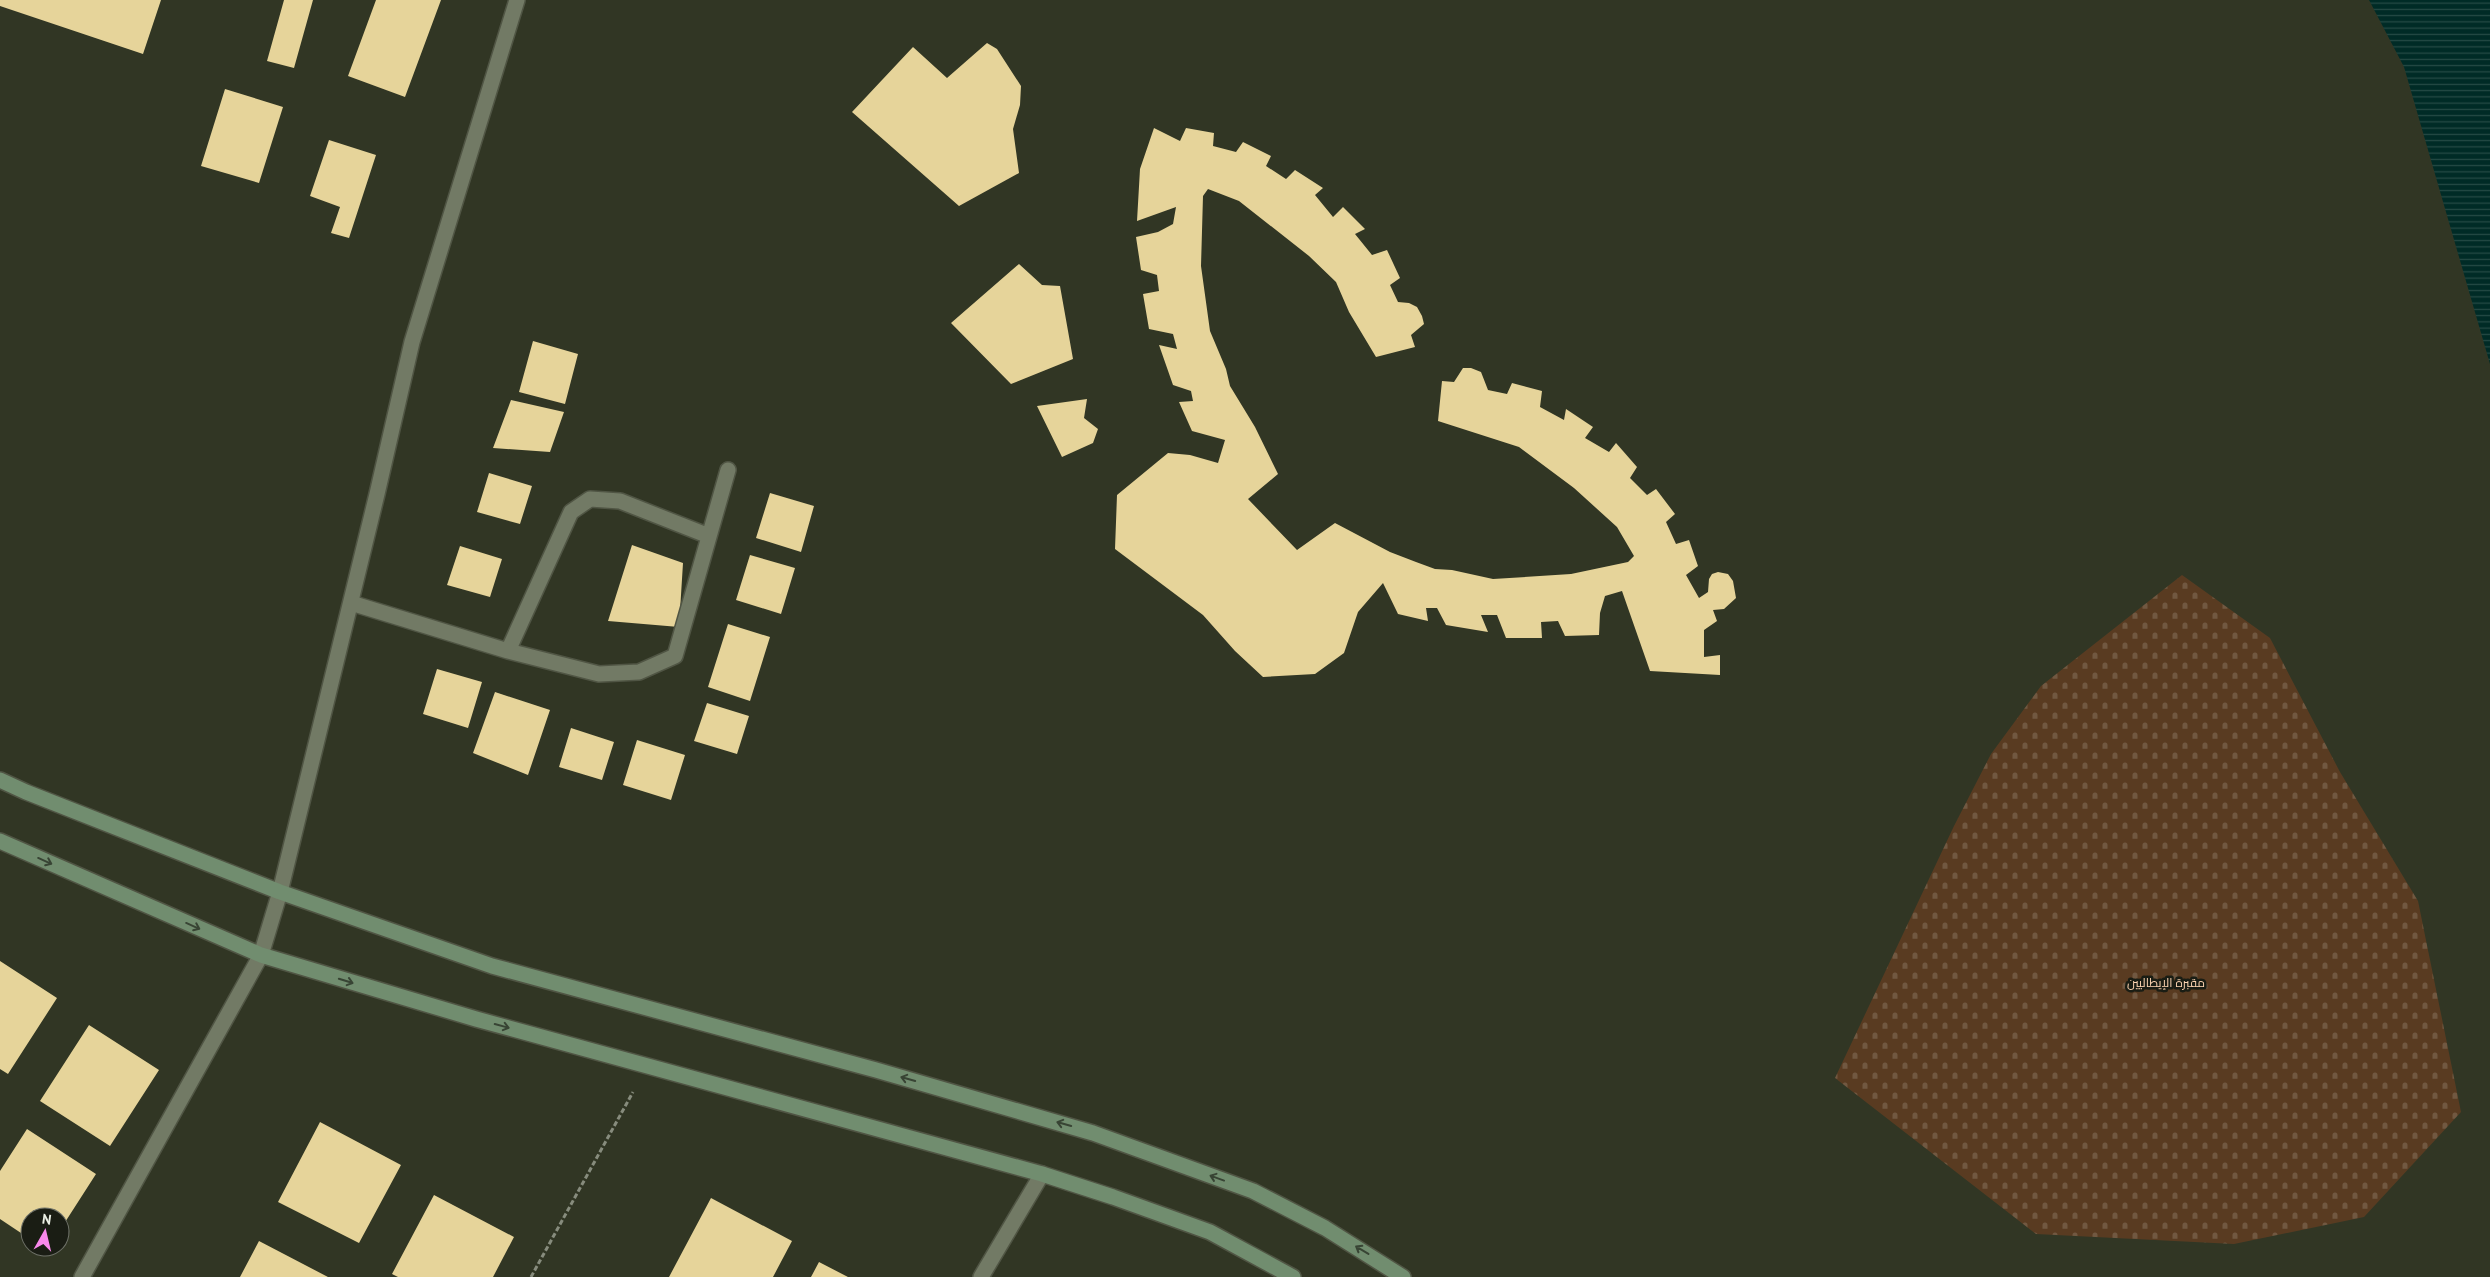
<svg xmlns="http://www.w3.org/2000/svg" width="2490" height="1277" font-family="'PT Sans',Cairo,sans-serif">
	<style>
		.cemetery { fill: url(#cemetery-stones) }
		.water { fill: url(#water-rules) }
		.building { fill: #e6d49a }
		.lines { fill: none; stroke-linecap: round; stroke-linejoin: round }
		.lane-casing { stroke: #505544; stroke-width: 18 }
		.street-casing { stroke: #505544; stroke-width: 18 }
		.secondary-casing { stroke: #505544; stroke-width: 18 }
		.path { stroke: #878c7d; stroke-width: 3; stroke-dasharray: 5 2.5; stroke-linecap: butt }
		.lane { stroke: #727a65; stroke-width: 15 }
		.street { stroke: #727a65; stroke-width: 15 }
		.secondary { stroke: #718d6f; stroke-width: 15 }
		.oneway { stroke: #384434 }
		.labels { text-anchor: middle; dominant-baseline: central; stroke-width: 5; stroke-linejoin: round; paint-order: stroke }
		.park-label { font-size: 12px; fill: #fed5b2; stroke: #1a1d14 }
	</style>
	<defs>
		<pattern id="cemetery-stones" width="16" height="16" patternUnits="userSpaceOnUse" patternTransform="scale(1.25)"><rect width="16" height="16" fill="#593b21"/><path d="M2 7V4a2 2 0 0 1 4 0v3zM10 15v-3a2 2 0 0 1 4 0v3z" fill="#715841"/></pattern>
		<pattern id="water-rules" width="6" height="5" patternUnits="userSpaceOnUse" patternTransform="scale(1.25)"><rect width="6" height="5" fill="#002b26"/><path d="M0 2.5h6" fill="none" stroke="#254a45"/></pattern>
	</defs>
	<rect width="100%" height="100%" fill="#313624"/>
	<path class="cemetery" d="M2182,575L2270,638L2340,772L2418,901L2461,1112L2364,1217L2234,1244L2036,1234L1835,1078L1954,826L1991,754L2041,686Z"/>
	<path class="water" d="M2369,0H2490V364L2404,67Z"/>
	<path class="building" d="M0,0H161L143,54L0,6Z
		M284,0H313L294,68L267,61Z
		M376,0H441L405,97L348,76Z
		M987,43L997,49L1021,86L1020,105L1013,129L1019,173L959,206L852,112L913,47L947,78Z
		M225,89L283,107L259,183L201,166Z
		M1154,128L1180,141L1186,128L1214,133L1213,146L1236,152L1243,142L1271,156L1266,166L1286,179L1295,170L1323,188L1315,195L1333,217L1343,207L1365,229L1355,234L1372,255L1387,250L1400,278L1390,285L1398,302L1409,303L1417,307L1422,316L1424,324L1411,335L1415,347L1376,357L1349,312L1336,282L1309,256L1239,201L1208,189L1203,196L1201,266L1210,331L1226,369L1230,386L1255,427L1278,474L1248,499L1297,550L1335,523L1390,552L1416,562L1435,569L1452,570L1493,579L1571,574L1628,562L1634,556L1617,527L1574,488L1519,447L1438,421L1442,381L1454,382L1463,368H1471L1481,372L1488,390L1507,394L1512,383L1542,391L1540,407L1564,420L1566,409L1593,427L1585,438L1609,452L1616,443L1637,467L1630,478L1647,495L1656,489L1675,514L1666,522L1676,544L1689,540L1698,566L1686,575L1699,598L1708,592L1709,579L1712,574L1718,572L1728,574L1733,581L1736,598L1724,609L1713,610L1717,621L1704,630V657L1720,655V675L1650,671L1622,591L1605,596L1600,613L1599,635L1565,636L1558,621L1541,622L1542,638H1506L1497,615H1481L1488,632L1446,625L1437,608H1426L1428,621L1398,614L1383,583L1358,612L1344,653L1315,674L1263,677L1235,651L1203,615L1115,549L1117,495L1168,453L1190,455L1218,463L1225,440L1192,431L1179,402L1193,401L1191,391L1173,385L1159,345L1177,349L1173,334L1149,329L1143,294L1159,291L1157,275L1141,270L1136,237L1158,232L1173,224L1176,207L1137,221L1140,169Z
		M329,140L376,155L349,238L331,233L340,207L310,196Z
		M1019,264L1042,285L1060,286L1073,359L1011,384L951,323Z
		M533,341L578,354L565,404L519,392Z
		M1087,399L1084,418L1098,429L1093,443L1062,457L1037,406Z
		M511,400L564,412L550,452L493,448Z
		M489,473L532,486L520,524L477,512Z
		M770,493L814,506L801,552L756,538Z
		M632,545L683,563L679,627L608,621Z
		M460,546L502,559L490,597L447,585Z
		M750,555L795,568L781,614L736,600Z
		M728,624L770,637L750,701L708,687Z
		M437,669L482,682L468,728L423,714Z
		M495,692L550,710L528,775L473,753Z
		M707,703L749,716L737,754L694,741Z
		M571,728L614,742L602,780L559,767Z
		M637,740L685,755L671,800L623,785Z
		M0,961L57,998L8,1074L0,1069Z
		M89,1025L159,1070L110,1146L40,1101Z
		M320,1122L401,1165L359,1243L278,1202Z
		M27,1129L96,1174L60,1230V1217H30V1239L0,1219V1171Z
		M434,1195L514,1237L493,1277H398L392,1274Z
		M711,1198L792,1241L773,1277H669Z
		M259,1241L328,1277H240Z
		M819,1262L848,1277H811Z"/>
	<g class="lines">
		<defs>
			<path id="lane" d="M351,603L508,651L599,674L639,672L675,656L728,470
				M508,651L571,512L590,499L620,501L709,536
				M280,892L377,494L412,342L517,0"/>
			<path id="street" d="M82,1277L261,955L280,892
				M981,1277L1042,1174"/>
			<path id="secondary" d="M0,780L26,792L280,892L492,966L876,1070L1093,1133L1253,1191L1325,1228L1403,1277
				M0,841L261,955L476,1019L1042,1174L1113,1197L1210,1232L1293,1277"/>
		</defs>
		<use href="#lane" class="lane-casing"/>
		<use href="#street" class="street-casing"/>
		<use href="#secondary" class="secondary-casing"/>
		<path class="path" d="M531,1277L633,1092"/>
		<use href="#lane" class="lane"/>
		<use href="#street" class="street"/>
		<use href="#secondary" class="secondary"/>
	</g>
	<defs><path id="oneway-shaft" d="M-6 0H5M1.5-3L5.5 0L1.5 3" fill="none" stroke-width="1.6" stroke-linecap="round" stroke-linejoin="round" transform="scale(1.25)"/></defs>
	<g class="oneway">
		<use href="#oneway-shaft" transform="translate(45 861) rotate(24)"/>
		<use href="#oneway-shaft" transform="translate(193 926) rotate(24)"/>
		<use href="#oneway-shaft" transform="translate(346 981) rotate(17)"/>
		<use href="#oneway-shaft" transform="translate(502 1026) rotate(15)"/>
		<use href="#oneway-shaft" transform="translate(908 1079) rotate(-164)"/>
		<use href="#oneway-shaft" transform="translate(1064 1124) rotate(-164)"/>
		<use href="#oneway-shaft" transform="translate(1217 1178) rotate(-160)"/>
		<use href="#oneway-shaft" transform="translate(1362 1250) rotate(-149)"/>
	</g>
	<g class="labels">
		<g class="park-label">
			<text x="2166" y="982">مقبرة الإيطاليين</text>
		</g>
	</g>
	<g transform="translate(45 1232) rotate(8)"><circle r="24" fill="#1a1d14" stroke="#6e7168"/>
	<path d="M0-4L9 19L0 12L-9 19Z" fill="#f888eb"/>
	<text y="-8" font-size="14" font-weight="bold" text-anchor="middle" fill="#ecf0e5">N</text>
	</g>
</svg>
